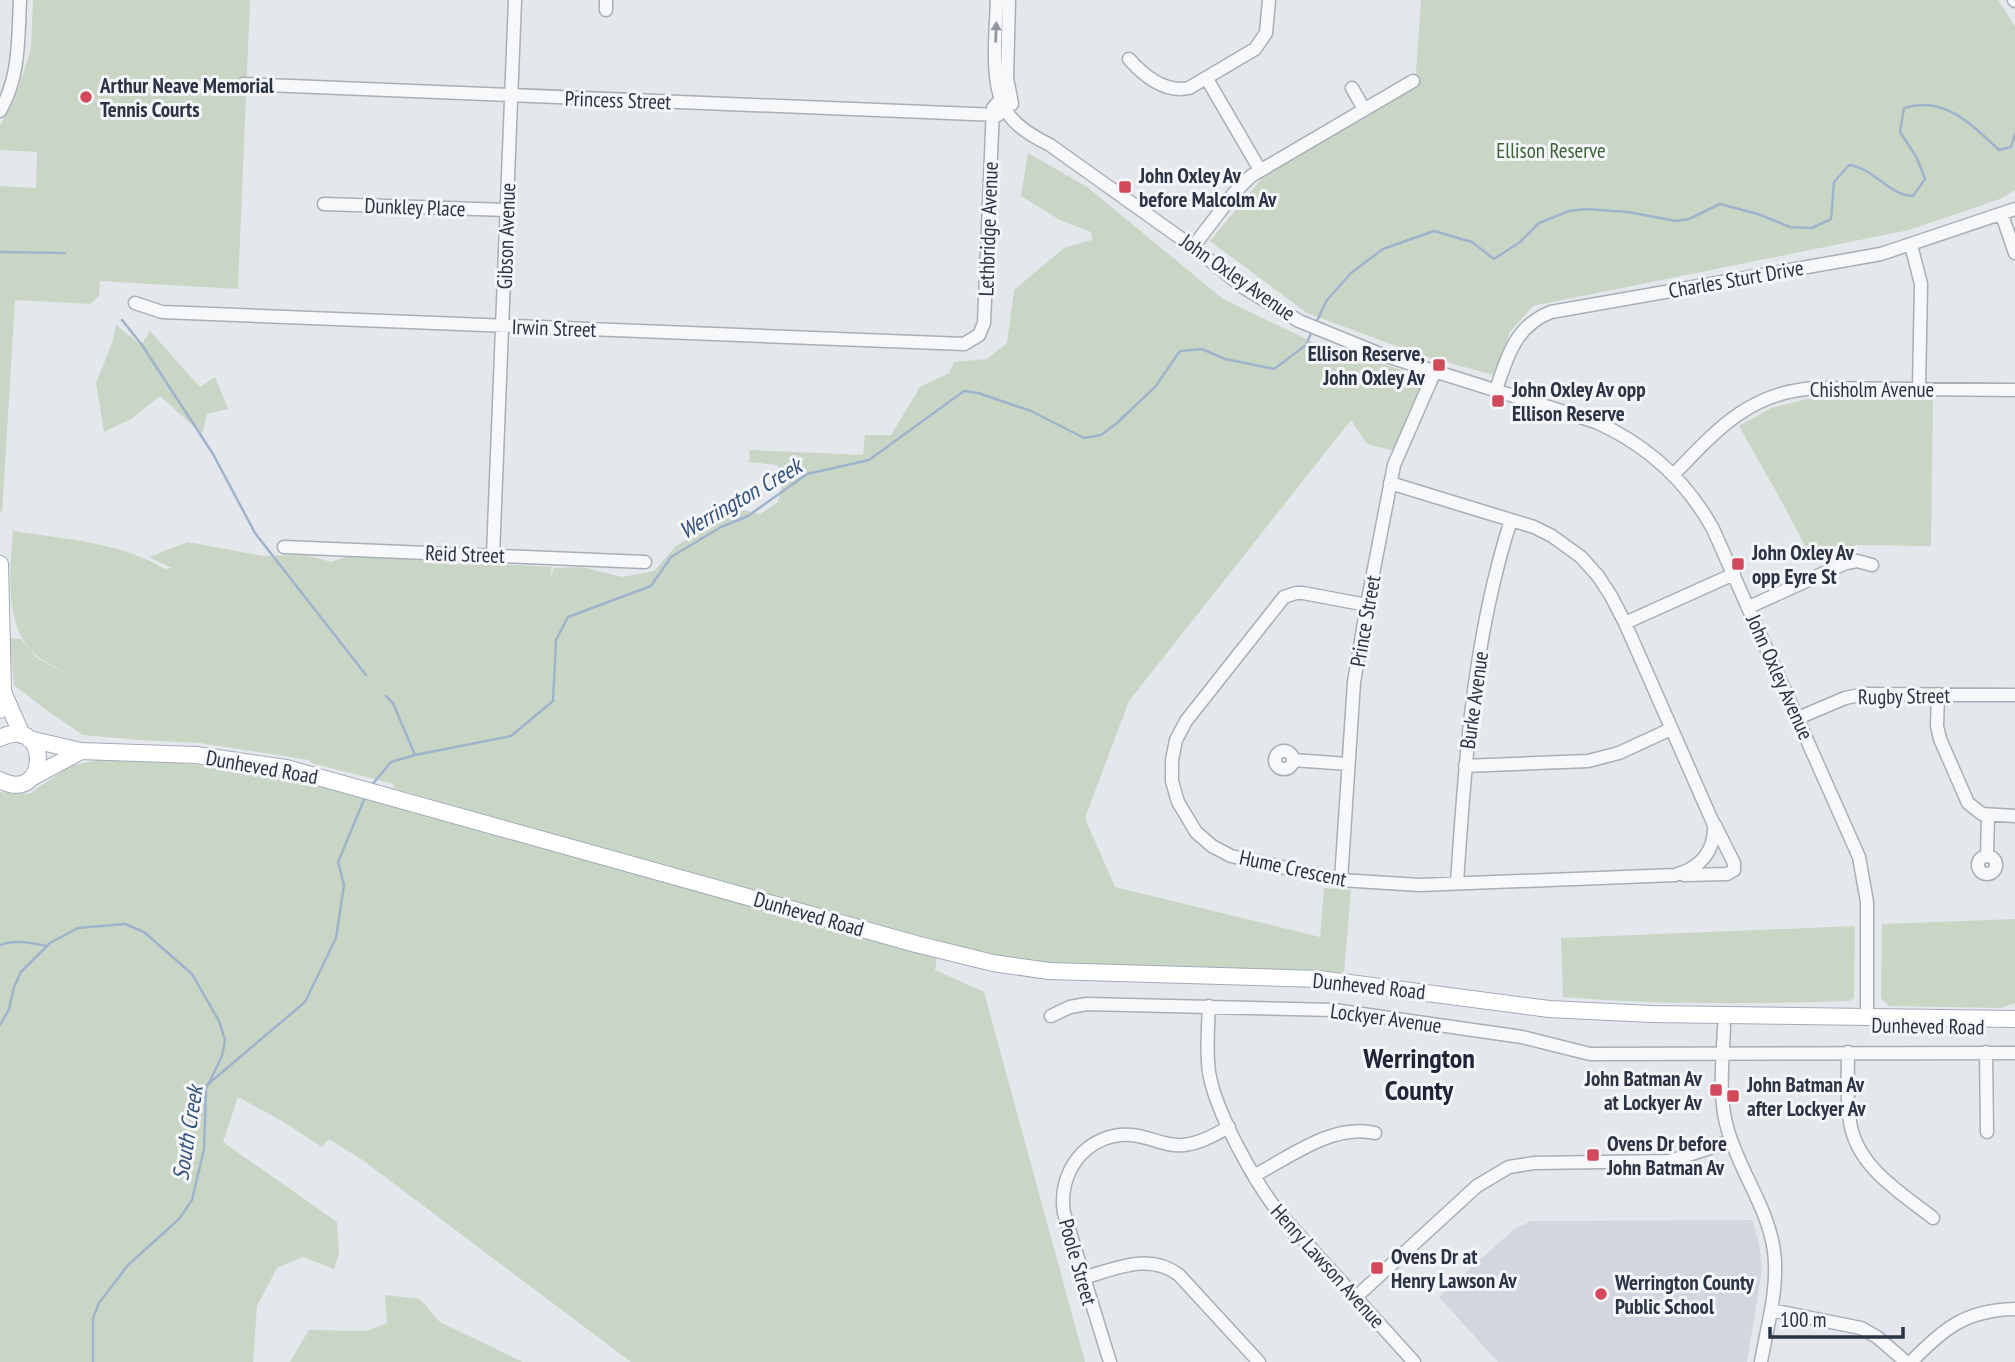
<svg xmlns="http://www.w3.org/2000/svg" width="2015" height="1362" font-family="'PT Sans Narrow',sans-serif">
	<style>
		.built { fill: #d2d6de }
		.green { fill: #c9d6c5 }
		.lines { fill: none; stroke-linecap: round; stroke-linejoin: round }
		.stream { stroke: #9fb4cc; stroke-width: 2.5 }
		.minor-casing { stroke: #a9aeb7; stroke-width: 15 }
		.major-casing { stroke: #a3abb8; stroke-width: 18 }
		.minor { stroke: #f7f8fa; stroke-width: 12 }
		.major { stroke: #fff; stroke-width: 16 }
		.oneway { fill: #9196a0 }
		.poi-dot { fill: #d1495b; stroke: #f4f6f9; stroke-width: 2.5 }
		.labels { text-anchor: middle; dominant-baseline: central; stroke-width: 6; stroke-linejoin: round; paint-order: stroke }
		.poi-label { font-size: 21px; font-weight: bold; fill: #2b3445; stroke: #f4f6f9; text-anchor: start }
		.street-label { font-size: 21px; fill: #2b3445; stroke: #f4f6f9 }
		.park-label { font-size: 21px; fill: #3f6138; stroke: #f4f6f9 }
		.water-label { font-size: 23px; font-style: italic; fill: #34527a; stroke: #f4f6f9 }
		.district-label { font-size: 28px; font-weight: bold; fill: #1d2536; stroke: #f4f6f9 }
	</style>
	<rect width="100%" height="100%" fill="#e4e7ec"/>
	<path class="built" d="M1752,1220L1759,1243L1762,1268L1747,1362H1498L1439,1297L1513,1230L1531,1221Z"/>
	<path class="green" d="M33,0H250L238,289L100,281L99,296L90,304L15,300L2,514L0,509V186L36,188L37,152L0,150V125L14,101L31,49Z
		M1421,0H1998L2015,26V190L2000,199L1909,230L1533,306L1510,332L1494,375L1420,355L1307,313L1210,241L1263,177L1415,87Z
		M1028,153L1087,187L1223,299L1327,349L1329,345L1418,376L1423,383L1394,451L1367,444L1351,420L1129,701L1085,818L1115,887L1320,937L1324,888L1351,890L1344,972L1085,967L997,956L666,867L393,788L394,784L311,763L309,760L200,743L139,740L83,735L49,712L14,685L9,638L21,639L37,658L64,672C56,666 44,662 36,655C3,626 10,571 13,531C63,539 121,542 165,569L172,568L149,557L188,542L263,556L306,555L331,562L349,556L552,567L550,579L554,568L582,567L622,577L654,571L676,546L720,519C731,507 747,510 760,514L778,502L784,477L777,465L749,462L750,450L863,455L865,435H891L920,387L949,373L954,362L987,359L1007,343L1014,290L1064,248L1092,240L1091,232L1060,220L1021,196Z
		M116,325L141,345L150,331L200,387L215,377L228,409L207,414L202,434L160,396L131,419L104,432L96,383L112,343Z
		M1807,399L1933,400L1931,546L1856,545L1814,564L1788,513L1739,426L1771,408Z
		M98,760C164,760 229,766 294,778C394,797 492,832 590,862L592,861L937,957L935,970L984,992L1085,1362H631L364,1161L329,1139L322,1147L282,1121L238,1097L223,1142L337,1222L339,1254L334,1269L303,1257L277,1268L257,1306L253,1362H0V792L29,794L70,766Z
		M2015,919V1003L2001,1008L1889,1006L1881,998L1882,924Z
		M1855,926L1854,998L1850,1001C1754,1004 1659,1005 1563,997L1561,938Z
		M385,1295L420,1299L440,1322L523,1362H290L309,1330L366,1331L387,1323Z"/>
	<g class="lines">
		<path class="stream" d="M0,252L65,253
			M122,320L142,345L213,454L255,533L366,675
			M1315,325L1327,300L1351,273L1383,249L1434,231L1472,242L1494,259L1520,242L1539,223L1569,211L1586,209L1628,212L1676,221L1689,219L1720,204L1758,214L1790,227L1812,228L1831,219L1834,182L1849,165C1874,168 1888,195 1913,196L1925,179L1917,158L1900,132L1904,108C1944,95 1972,125 1999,150L2011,147L2015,134
			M386,696L393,703L415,755
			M371,786L391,762L415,755L511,736L553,701L556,640L568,617L651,586L671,557L721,527L748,516L807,474L869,460L964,391L978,393L1031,411L1084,438L1101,435L1117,423L1155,387L1180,351L1202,349L1225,359L1274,369L1306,345L1312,331
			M0,945C14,939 32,943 47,946
			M0,1025L9,1009L14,987L21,972L50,943L78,928L125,924L144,932L192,974L219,1021L225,1040L222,1056L206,1089L204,1149L192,1200L179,1219L128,1265L99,1303L93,1318V1362
			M207,1085L305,1002L336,938L344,885L338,862L366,795"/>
		<defs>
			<path id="minor" d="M997,0C996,32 989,85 1007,112C1016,127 1034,137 1050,145L1193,247L1243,287L1299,321L1380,354L1596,422C1647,445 1686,480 1713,529L1859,857L1867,902V1016
				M1009,0L1007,78L1012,104
				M2014,0L2015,1
				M606,10V0
				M1129,59C1144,76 1165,93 1189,88L1255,49L1266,33L1269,0
				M1207,79L1260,170
				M243,84L998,115
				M1352,88L1364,109
				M0,111C20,77 18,38 20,0
				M324,204L507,210
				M2002,215L2015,253
				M1911,245L1921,284L1919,389
				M1193,247L1234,193L1251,176L1413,81
				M135,303L162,312L964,344L979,335L984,323L993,108L1001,99L1010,97
				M1496,390C1507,357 1515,326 1551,312L1881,254L2015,209
				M1674,474C1717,430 1749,392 1816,388L2015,390
				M284,547L645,562
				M493,555L515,0
				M1367,605L1303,593H1296L1284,597L1186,721L1176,740L1172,760V781L1178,802L1196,832L1212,846L1231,856L1341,880L1419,885L1675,875C1700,868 1715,852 1714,825L1625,623L1611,596L1598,576L1581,557L1552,536L1534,527L1390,483
				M1749,607L1846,563L1857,561L1872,565
				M1625,623L1734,574
				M1938,694L1937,726L1940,739L1968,803L1982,814L2015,816
				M1798,718L1845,698L1865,694L2015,695
				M1275 760a9 9 0 1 1 18 0a9 9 0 1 1-18 0Z
				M1293,760L1348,764
				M1465,766L1588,761L1619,753L1671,729
				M1987,855L1988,815
				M1978 865a9 9 0 1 1 18 0a9 9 0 1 1-18 0Z
				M1684,875L1727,874L1734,870V863L1715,825
				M1341,880L1354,682L1367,605L1394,465L1435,371
				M1457,883C1465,761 1473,638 1511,520
				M1209,1006C1208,1028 1206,1051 1209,1072C1215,1111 1255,1183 1280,1214L1414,1362
				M1051,1016L1070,1007L1087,1004L1334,1010L1522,1037L1590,1054L2015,1053
				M1724,1026C1723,1058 1718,1095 1727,1127C1738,1169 1768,1207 1774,1251C1779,1288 1767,1326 1761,1362
				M1848,1052C1848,1075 1846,1099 1850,1122C1857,1167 1900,1192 1933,1218
				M1986,1052L1987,1132
				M1255,1175C1290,1157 1333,1123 1375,1133
				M1083,1278C1115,1269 1149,1252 1179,1275L1259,1362
				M1356,1297L1477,1186L1509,1167L1534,1163L1670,1161L1731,1141
				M1771,1310L1861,1328L1877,1337L1906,1362
				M1110,1362L1064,1213C1057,1172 1087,1132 1131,1135C1149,1136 1165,1147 1184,1145C1201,1143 1214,1135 1229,1127
				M1911,1362C1944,1328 1966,1310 2015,1309"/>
			<path id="major" d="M0,564L3,692L0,710
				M3,692L22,735
				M0,738C51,713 50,806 0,780
				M29,739L81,751L196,755L286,768L916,944L993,963L1049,971L1319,979L1549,1009L1651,1014L2015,1019
				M31,778L81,751"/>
		</defs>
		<use href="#minor" class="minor-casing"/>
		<use href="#major" class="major-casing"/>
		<use href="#minor" class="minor"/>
		<use href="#major" class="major"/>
	</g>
	<defs><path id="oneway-solid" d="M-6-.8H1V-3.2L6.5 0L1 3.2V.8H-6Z" transform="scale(1.75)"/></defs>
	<use class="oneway" href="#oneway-solid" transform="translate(996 32) rotate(-88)"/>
	<g class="poi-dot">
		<circle cx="86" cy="97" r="7"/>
		<rect x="1118" y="180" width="14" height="14" rx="3.5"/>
		<rect x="1432" y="358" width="14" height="14" rx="3.5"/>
		<rect x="1491" y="394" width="14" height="14" rx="3.5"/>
		<rect x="1731" y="557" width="14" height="14" rx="3.5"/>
		<rect x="1709" y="1083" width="14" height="14" rx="3.5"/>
		<rect x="1726" y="1089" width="14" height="14" rx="3.5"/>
		<rect x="1586" y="1148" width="14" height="14" rx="3.5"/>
		<rect x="1370" y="1261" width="14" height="14" rx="3.5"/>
		<circle cx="1601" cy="1294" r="7"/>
	</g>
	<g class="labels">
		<g class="poi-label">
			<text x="100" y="85">Arthur Neave Memorial<tspan x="100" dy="24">Tennis Courts</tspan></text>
			<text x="1139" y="175">John Oxley Av<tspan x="1139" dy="24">before Malcolm Av</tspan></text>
			<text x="1425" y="353" text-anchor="end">Ellison Reserve,<tspan x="1425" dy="24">John Oxley Av</tspan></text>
			<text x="1512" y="389">John Oxley Av opp<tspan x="1512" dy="24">Ellison Reserve</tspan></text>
			<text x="1752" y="552">John Oxley Av<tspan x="1752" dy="24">opp Eyre St</tspan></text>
			<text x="1702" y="1078" text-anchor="end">John Batman Av<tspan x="1702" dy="24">at Lockyer Av</tspan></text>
			<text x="1747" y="1084">John Batman Av<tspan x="1747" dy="24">after Lockyer Av</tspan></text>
			<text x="1607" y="1143">Ovens Dr before<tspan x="1607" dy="24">John Batman Av</tspan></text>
			<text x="1391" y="1256">Ovens Dr at<tspan x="1391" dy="24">Henry Lawson Av</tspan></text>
			<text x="1615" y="1282">Werrington County<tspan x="1615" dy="24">Public School</tspan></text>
		</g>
		<g class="street-label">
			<text transform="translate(618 100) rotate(2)">Princess Street</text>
			<text transform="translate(415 207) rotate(2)">Dunkley Place</text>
			<text transform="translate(988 229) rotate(-88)">Lethbridge Avenue</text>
			<text transform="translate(506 236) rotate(-88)">Gibson Avenue</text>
			<text transform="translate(1238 277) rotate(35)">John Oxley Avenue</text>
			<text transform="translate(1736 279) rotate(-10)">Charles Sturt Drive</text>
			<text transform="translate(554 328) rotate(2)">Irwin Street</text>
			<text x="1872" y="389">Chisholm Avenue</text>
			<text transform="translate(465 554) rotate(2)">Reid Street</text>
			<text transform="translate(1365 621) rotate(-80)">Prince Street</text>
			<text transform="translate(1780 677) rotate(66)">John Oxley Avenue</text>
			<text transform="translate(1904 696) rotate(-1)">Rugby Street</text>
			<text transform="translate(1474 700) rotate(-82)">Burke Avenue</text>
			<text transform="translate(262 767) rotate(10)">Dunheved Road</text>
			<text transform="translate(1293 868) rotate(12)">Hume Crescent</text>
			<text transform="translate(809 914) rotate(16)">Dunheved Road</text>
			<text transform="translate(1369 986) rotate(6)">Dunheved Road</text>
			<text transform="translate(1386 1018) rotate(8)">Lockyer Avenue</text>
			<text transform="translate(1928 1026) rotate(1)">Dunheved Road</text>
			<text transform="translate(1078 1262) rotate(74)">Poole Street</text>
			<text transform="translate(1328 1266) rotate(48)">Henry Lawson Avenue</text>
		</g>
		<g class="park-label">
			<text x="1551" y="150">Ellison Reserve</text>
		</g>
		<g class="water-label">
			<text transform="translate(740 498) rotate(-30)">Werrington Creek</text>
			<text transform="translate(187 1133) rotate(-81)">South Creek</text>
		</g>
		<g class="district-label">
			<text x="1419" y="1057">Werrington<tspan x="1419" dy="32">County</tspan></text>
		</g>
	</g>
	<path d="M1770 1327v10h133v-10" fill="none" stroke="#2b3445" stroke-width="3.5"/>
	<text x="1780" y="1327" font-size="21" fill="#2b3445" stroke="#f4f6f9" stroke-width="5" paint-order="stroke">100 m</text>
</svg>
